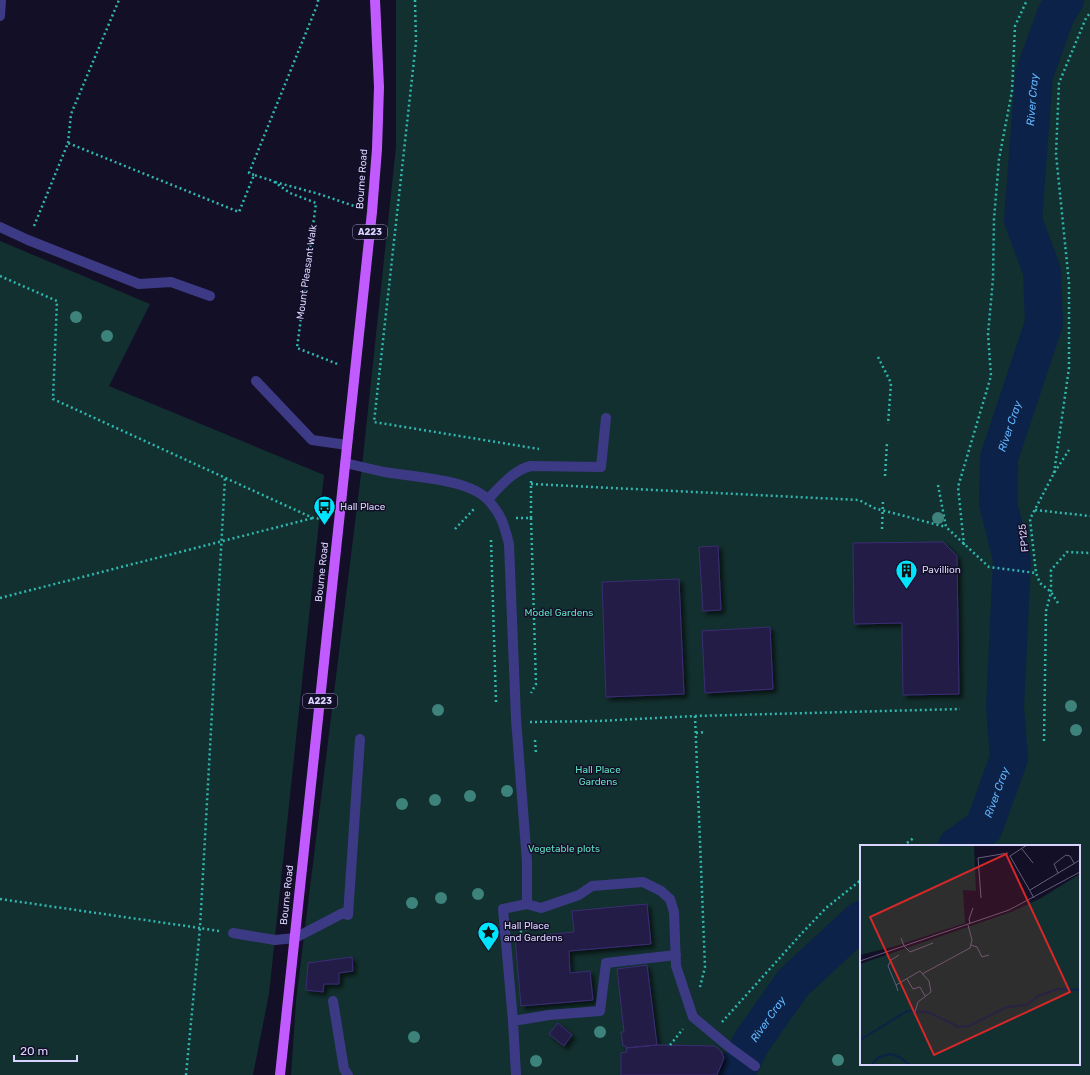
<svg xmlns="http://www.w3.org/2000/svg" width="1090" height="1075" font-family="Rubik,sans-serif">
	<style>
		.green { fill: #12302f; fill-rule: evenodd }
		.lines { fill: none; stroke-linecap: round; stroke-linejoin: round }
		.river { stroke: #0c2248; stroke-width: 38 }
		.building { fill: #241b47; stroke: #3b2d73; filter: url(#shadow) }
		.path { stroke: #2fb8b0; stroke-width: 2.5; stroke-dasharray: 2 3; stroke-linecap: butt }
		.minor { stroke: #3d3a85; stroke-width: 10 }
		.major { stroke: #c25bff; stroke-width: 10 }
		.tree { fill: #3d827b }
		.labels { text-anchor: middle; dominant-baseline: central; stroke-width: 3; stroke-linejoin: round; paint-order: stroke }
		.shield { fill: #130f26; stroke: #9e99be; stroke-width: 1 }
		.shield-label { font-size: 9px; font-weight: bold; fill: #d9d4ff }
		.street-label { font-size: 10px; fill: #d9d4ff; stroke: #130f26 }
		.poi-label { font-size: 10px; fill: #d9d4ff; stroke: #130f26; text-anchor: start }
		.park-label { font-size: 10px; fill: #5fe0c0; stroke: #130f26 }
		.water-label { font-size: 11px; font-style: italic; fill: #62b6ff; stroke: #130f26 }
		.inset-river { fill: none; stroke: #0c2248; stroke-width: 2 }
		.inset-road { fill: none; stroke: #625e7d; stroke-width: 1 }
		.view { fill: #d62828; fill-opacity: 0.15; stroke: #d62828; stroke-width: 2 }
		.inset-edge { fill: none; stroke: #d9d4ff; stroke-width: 2 }
	</style>
	<defs>
		<filter id="shadow"><feDropShadow dx="3.5" dy="3.5" stdDeviation="2" flood-color="#0009"/></filter>
	</defs>
	<rect width="100%" height="100%" fill="#130f26"/>
	<path class="green" d="M396,0H1090V1075H291L296,1001L362,466L396,147ZM861,846H1079V1064H861Z
		M0,241L150,304L109,386L324,475L269,994L253,1075H0Z"/>
	<g class="lines">
		<g class="river">
			<path id="s1" d="M957,846L984,827L1009,758L1005,708L1012,559L998,504L999,458L1044,323L1042,271L1023,220L1034,75L1056,14L1065,0"/>
			<path id="s2" d="M735,1075L751,1043L793,983L861,920"/>
		</g>
	</g>
	<path class="building" d="M943,542L957,556L959,694L903,695L902,623L854,624L853,543Z
		M718,546L721,610L703,611L699,547Z
		M679,579L684,694L606,697L602,582Z
		M770,627L773,689L705,693L702,631Z
		M647,904L651,944L569,951L570,973L590,971L593,1000L521,1006L515,938L574,932L572,911Z
		M352,957L353,971L339,973V984H324L323,992L306,990L308,963Z
		M647,965L657,1045L626,1048V1046H623L621,1032H624L617,969Z
		M558,1023L572,1035L564,1046L549,1034Z
		M657,1045L715,1046L721,1051L724,1058L717,1075H621V1053L627,1052L626,1048Z"/>
	<g class="lines">
		<path class="path" d="M415,0L416,42L374,422L539,449
			M68,143L71,114L119,0
			M254,175L249,173L318,3V0
			M275,182L319,194L357,207
			M34,226L68,143L239,212L254,175L273,181L290,193L316,203L297,348L340,365
			M0,276L57,301L53,399L313,518L324,519
			M878,357L891,383L888,424
			M1054,473L1069,368V283L1056,154L1059,83L1086,18L1090,13
			M885,476L887,443
			M531,481V518
			M531,484L859,500L874,508L946,527
			M938,485L946,527L989,567L1036,573
			M1035,510L1090,516
			M516,518H531L536,684L531,693
			M455,529L474,509
			M882,529L883,500
			M491,540L496,702
			M964,545L958,487L991,376L988,334L993,279L994,219L999,159L1012,91L1015,26L1027,0
			M0,598L313,518
			M1058,603L1051,592L1040,583L1036,573L1030,519L1054,473L1069,450
			M695,716L705,967L700,987
			M530,722L598,721L695,716L960,709
			M696,733L706,732
			M535,740L536,754
			M1044,741L1046,611L1051,592V570L1067,552L1090,553
			M903,846L915,837
			M0,899L200,928L225,478
			M520,932L528,928L532,921
			M722,1022L803,932L826,908L861,880
			M670,1045L683,1029
			M186,1075L200,928L219,931"/>
		<path class="minor" d="M0,16L1,0
			M0,227L28,240L139,284L171,282L210,296
			M256,381L312,440L347,445
			M345,463C358,466 371,469 384,472C413,477 469,479 488,500C502,515 504,525 509,544L516,719L527,862V904
			M488,499C500,487 513,470 531,466L601,467L606,418
			M233,933L275,940L295,938L343,913L348,915L360,739
			M333,1001L344,1069L348,1075
			M513,1021L549,1015L600,1011L606,963L676,955
			M516,1075L513,1021L503,909L527,904L541,908L579,895L592,886L643,882L661,891L670,899L674,912L676,966L693,1017L729,1047L755,1066"/>
		<path class="major" d="M280,1075L372,212L377,149L379,87L375,0"/>
	</g>
	<g class="tree">
		<circle cx="76" cy="317" r="6"/>
		<circle cx="107" cy="336" r="6"/>
		<circle cx="938" cy="518" r="6"/>
		<circle cx="1071" cy="706" r="6"/>
		<circle cx="438" cy="710" r="6"/>
		<circle cx="1076" cy="730" r="6"/>
		<circle cx="507" cy="791" r="6"/>
		<circle cx="470" cy="796" r="6"/>
		<circle cx="435" cy="800" r="6"/>
		<circle cx="402" cy="804" r="6"/>
		<circle cx="478" cy="894" r="6"/>
		<circle cx="441" cy="898" r="6"/>
		<circle cx="412" cy="903" r="6"/>
		<circle cx="600" cy="1032" r="6"/>
		<circle cx="414" cy="1037" r="6"/>
		<circle cx="838" cy="1060" r="6"/>
		<circle cx="536" cy="1061" r="6"/>
	</g>
	<defs>
		<symbol id="bus-pin" viewBox="-11 -11 22 30"><path d="M0 17L-7.5 6A9.5 9.5 0 1 1 7.5 6Z" fill="#00e5ff" stroke="#130f26"/><path d="M-5-6H5V4H4V6H2V4H-2V6H-4V4H-5ZM-3.5-4V0h7V-4ZM-3.5 1.2v1.5H-2V1.2ZM2 1.2v1.5H3.5V1.2Z" fill="#111"/></symbol>
		<symbol id="building-pin" viewBox="-11 -11 22 30"><path d="M0 17L-7.5 6A9.5 9.5 0 1 1 7.5 6Z" fill="#00e5ff" stroke="#130f26"/><path d="M-4-6H4V6H1V3H-1V6H-4ZM-2.5-4.3h1.7v1.8h-1.7ZM.8-4.3h1.7v1.8H.8ZM-2.5-1h1.7V.8h-1.7ZM.8-1h1.7V.8H.8Z" fill="#111"/></symbol>
		<symbol id="sight-pin" viewBox="-11 -11 22 30"><path d="M0 17L-7.5 6A9.5 9.5 0 1 1 7.5 6Z" fill="#00e5ff" stroke="#130f26"/><path d="M0-6L1.8-2.2L6-1.7L2.9 1.2L3.7 5.4L0 3.3L-3.7 5.4L-2.9 1.2L-6-1.7L-1.8-2.2Z" fill="#111"/></symbol>
	</defs>
	<g fill-rule="evenodd">
		<use href="#bus-pin" x="312" y="494" width="25" height="34"/>
		<use href="#building-pin" x="894" y="558" width="25" height="34"/>
		<use href="#sight-pin" x="476" y="920" width="25" height="34"/>
	</g>
	<g class="labels">
		<g class="shield">
			<rect x="353" y="225" width="34" height="14" rx="3"/>
			<rect x="303" y="694" width="34" height="14" rx="3"/>
		</g>
		<g class="shield-label">
			<text x="370" y="232">A223</text>
			<text x="320" y="701">A223</text>
		</g>
		<g class="street-label">
			<text transform="translate(362 179) rotate(-86)">Bourne Road</text>
			<text transform="translate(307 272) rotate(-82)">Mount Pleasant Walk</text>
			<text transform="translate(1024 538) rotate(-96)">FP125</text>
			<text transform="translate(322 572) rotate(-84)">Bourne Road</text>
			<text transform="translate(287 895) rotate(-84)">Bourne Road</text>
		</g>
		<g class="poi-label">
			<text x="340" y="507">Hall Place</text>
			<text x="922" y="570">Pavillion</text>
			<text x="504" y="926">Hall Place<tspan x="504" dy="12">and Gardens</tspan></text>
		</g>
		<g class="park-label">
			<text x="559" y="613">Model Gardens</text>
			<text x="598" y="770">Hall Place<tspan x="598" dy="12">Gardens</tspan></text>
			<text x="564" y="849">Vegetable plots</text>
		</g>
		<g class="water-label">
			<text stroke="none"><textPath href="#s1" startOffset="778">River Cray</textPath></text>
			<text stroke="none"><textPath href="#s1" startOffset="442">River Cray</textPath></text>
			<text stroke="none"><textPath href="#s1" startOffset="70">River Cray</textPath></text>
			<text stroke="none"><textPath href="#s2" startOffset="65">River Cray</textPath></text>
		</g>
	</g>
	<g transform="translate(860 845)">
		<rect width="220" height="220" fill="#130f26"/>
		<path d="M0,0H114L116,46L103,45L105,78L36,101L0,110ZM220,29V220H0V119L151,67L181,53Z" fill="#12302f"/>
		<path class="inset-river" d="M0,195L47,166L68,167L99,182L109,181L147,162L167,160L178,151L198,144L220,145M11,220L19,212L31,209L39,212L50,220"/>
		<path class="inset-road" d="M167,0L150,11L174,53M162,4L173,18M198,28L194,19L206,10L210,11L214,18M170,45L220,15M121,53L118,13L148,8M110,79L109,74L113,63M41,93L44,101L50,107L73,98M111,100L117,102L122,112L129,110M0,116L149,65L220,27M62,129L110,103L112,95L108,80M47,134L53,144L60,142L65,151M36,140L28,121L31,115L39,110M38,146L36,140L60,126L69,136L71,147L58,157L55,167"/>
		<path class="view" d="M146,9L210,147L74,210L10,72Z"/>
		<rect width="220" height="220" class="inset-edge"/>
	</g>
	<path d="M14 1055v6h63v-6" fill="none" stroke="#d9d4ff" stroke-width="2"/>
	<text x="20" y="1055" font-size="12" fill="#d9d4ff" stroke="#130f26" stroke-width="3" paint-order="stroke">20 m</text>
</svg>
